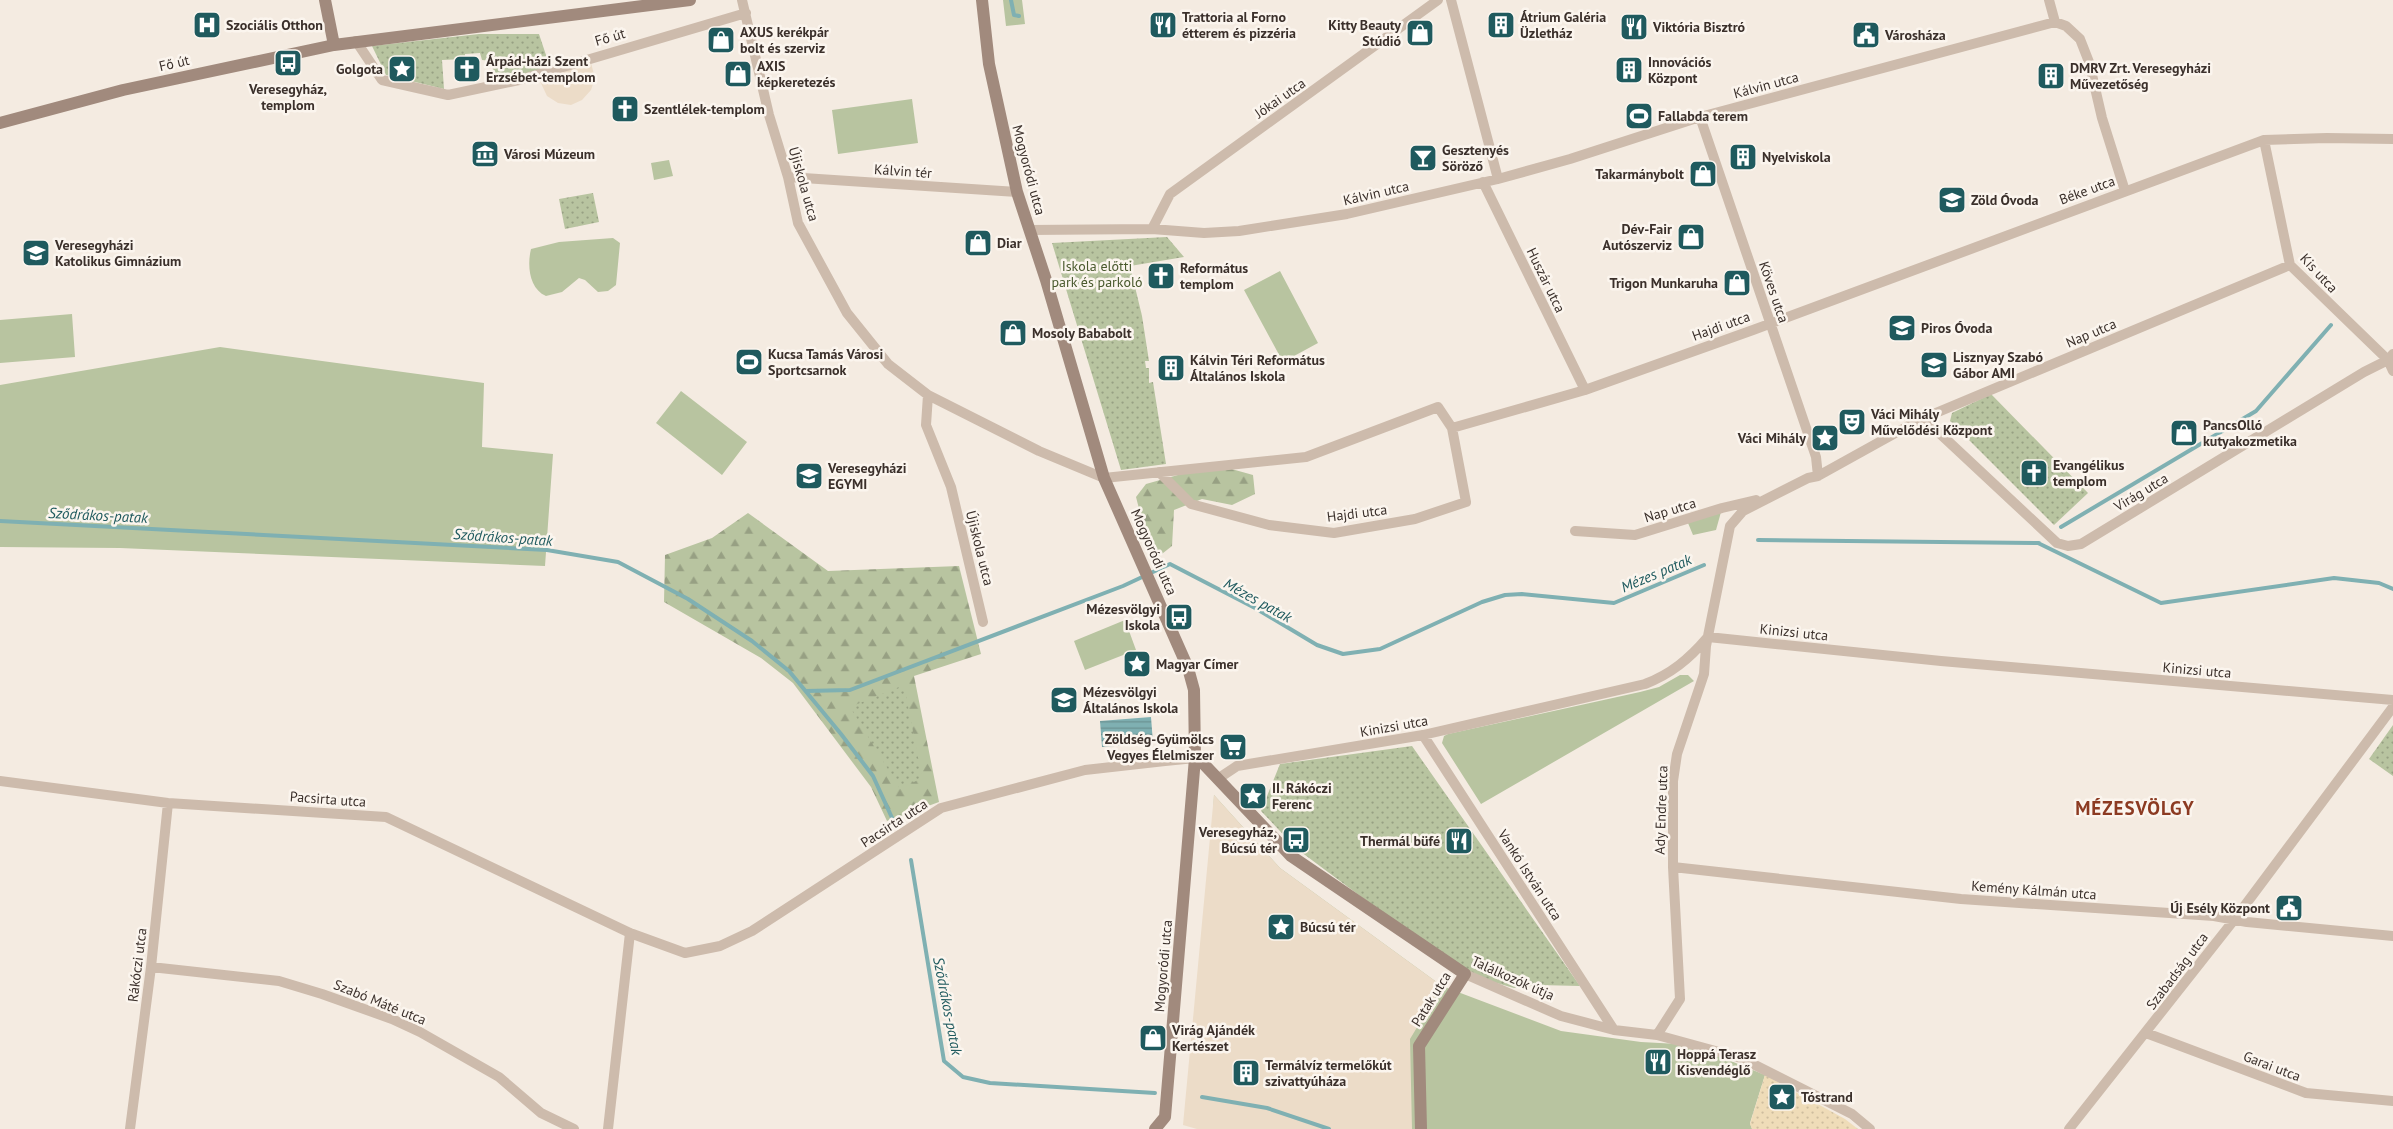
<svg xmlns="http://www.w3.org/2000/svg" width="2393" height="1129" font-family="'PT Sans',sans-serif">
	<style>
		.grass { fill: #b8c4a0 }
		.forest { fill: url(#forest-firs) }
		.sand { fill: url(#sand-dots) }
		.park { fill: url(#park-dots) }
		.plaza { fill: #ecdcc8 }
		.water { fill: url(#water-rules) }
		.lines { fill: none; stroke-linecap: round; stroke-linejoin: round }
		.stream { stroke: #7fb0b2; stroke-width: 4 }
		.street { stroke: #cdbbac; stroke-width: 10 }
		.secondary { stroke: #a18a7d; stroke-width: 12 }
		.labels { text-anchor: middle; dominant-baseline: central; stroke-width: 5; stroke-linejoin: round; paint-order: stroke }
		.poi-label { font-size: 14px; font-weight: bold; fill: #3b302b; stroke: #fbf5ee; text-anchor: start }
		.street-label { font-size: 14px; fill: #3b302b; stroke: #fbf5ee }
		.park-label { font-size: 14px; fill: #4a5a2e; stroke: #fbf5ee }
		.water-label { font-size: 15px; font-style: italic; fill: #1f5a5e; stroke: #fbf5ee }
		.district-label { font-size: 19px; font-weight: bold; letter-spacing: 1px; fill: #8c3b22; stroke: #fbf5ee }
	</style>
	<defs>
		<pattern id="forest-firs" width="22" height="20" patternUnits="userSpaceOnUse" patternTransform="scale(1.25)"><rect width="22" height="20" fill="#b8c4a0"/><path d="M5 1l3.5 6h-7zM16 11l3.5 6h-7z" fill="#97a083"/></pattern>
		<pattern id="sand-dots" width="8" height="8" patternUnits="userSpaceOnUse" patternTransform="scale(1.25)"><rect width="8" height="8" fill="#efdcb8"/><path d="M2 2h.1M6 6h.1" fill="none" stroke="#cebd9e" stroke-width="1.8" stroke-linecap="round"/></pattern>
		<pattern id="park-dots" width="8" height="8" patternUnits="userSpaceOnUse" patternTransform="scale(1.25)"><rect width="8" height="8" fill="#b8c4a0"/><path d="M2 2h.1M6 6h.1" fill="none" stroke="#97a083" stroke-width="1.8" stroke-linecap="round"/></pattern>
		<pattern id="water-rules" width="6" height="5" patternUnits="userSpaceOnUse" patternTransform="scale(1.25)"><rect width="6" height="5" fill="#7fb0b2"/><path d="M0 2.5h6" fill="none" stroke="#699091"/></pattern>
	</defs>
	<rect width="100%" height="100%" fill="#f4ebe1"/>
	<path class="grass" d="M1003,0H1022L1025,24L1006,26Z
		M912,99L918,143L838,154L832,110Z
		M669,160L673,176L654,180L651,163Z
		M613,238L620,243L616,285L608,291L598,292L585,280L579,278L562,292L546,296C529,289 527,265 531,249L559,242Z
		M1280,271L1318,343L1283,362L1244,290Z
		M72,314L75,357L0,363V320Z
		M220,347L484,383L482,447L553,454L545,566L120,548L0,547V385Z
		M681,391L747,442L722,475L656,423Z
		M1721,512L1716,530L1693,535L1688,523Z
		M1125,620L1136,650L1085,670L1074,641Z
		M1680,675H1688L1694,681L1481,804L1442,743L1444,736L1448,734L1640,692L1659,687Z
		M1214,795L1280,868L1442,986L1561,1031L1641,1042L1678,1044L1704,1050L1765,1075L1750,1123L1752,1129H1197Z"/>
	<path class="forest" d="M1228,468L1253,475L1255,494L1232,505L1202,499L1174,510L1172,546L1158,557L1146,536L1136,497L1146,484L1185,473Z
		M748,513L828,571L959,566L981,654L914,676L939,802L887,821L871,787L793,683L761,658L664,602L665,555L712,538Z"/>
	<path class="sand" d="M1765,1075L1845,1119L1858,1129H1752L1750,1124Z"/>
	<path class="park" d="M479,34H539L550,67L494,82L492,61L482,60L480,53L465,54V59L442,60L444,89L386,75L372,46Z
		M593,193L599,222L565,229L559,199Z
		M1167,237L1184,257L1130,266L1142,316L1149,361H1145L1146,368H1149V383L1153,382L1166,464L1121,470L1052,243Z
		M1991,394L2088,493L2054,525L1950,421L1952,413Z
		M904,685L922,778L900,789L850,707Z
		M2393,725V776L2369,759Z
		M1412,746L1580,986L1539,985L1514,988L1465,974L1297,849L1261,811L1280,764Z"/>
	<path class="plaza" d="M591,63L595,78L591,90L582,100L571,105L558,103L547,96L539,79Z
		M1214,795L1280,868L1442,986L1410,1039L1412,1129H1197L1183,1125Z"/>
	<path class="water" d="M1151,717L1153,743L1102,747L1100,721Z"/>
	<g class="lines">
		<path class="stream" d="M1011,0L1014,15L1019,16
			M0,521L547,550L618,562L688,599L752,641L789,671L841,734L873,776L893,820
			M2061,527L2256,411L2331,325
			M1758,540L2039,543
			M2038,543L2161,603L2334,578L2379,583L2393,589
			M806,691L850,690L1123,586L1170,564L1255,608L1317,645L1343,654L1380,649L1482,602L1505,595L1522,594L1614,603L1704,565
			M911,860L944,1061L963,1077L990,1083L1155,1093
			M1202,1097L1267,1108L1329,1129"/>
		<path class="street" d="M742,0L769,115L788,177L798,223L847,313L888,364L928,395L1039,451L1104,478L1306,457L1438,407L1452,428L1466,502L1415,519L1334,533L1269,525L1191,504L1159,472
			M1451,0L1498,179
			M2049,0L2055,22
			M356,41L382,80L448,95L519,80L746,13
			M1700,117L1816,457L1818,476
			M2264,140L2290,265L2388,360L2393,371
			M788,177L1017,192
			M1483,182L1585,390
			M1152,229L1170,194L1438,0
			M1029,230L1152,229L1204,233L1239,231L1347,214L1498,179L1570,159L1700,117L2055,22L2066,26L2080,39L2089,62L2102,118L2125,191
			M928,395L926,425L951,487L983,622
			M1919,420L1935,429L2057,543L2068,546L2081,544L2364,372L2388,360L2393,354
			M1452,428L1585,390L1753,330L2264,140L2327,138L2393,139
			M1575,531L1635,535L1722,508L1756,500
			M1708,637L1941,661L2393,700
			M1423,735L1614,1030
			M1219,778L1237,766L1423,735L1645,684C1671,674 1689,659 1707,638
			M0,781L168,803L386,817L630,933L685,953L720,946L752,931L941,808L1085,770L1165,761L1195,758L1201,760
			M1673,867L1961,899L2214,916L2247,922L2393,936
			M151,967L279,981L322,994L392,1019L420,1032L499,1077L541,1113L574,1129
			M1465,974L1561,1016L1614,1030L1657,1035L1741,1058L1852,1114L1870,1129
			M2146,1033L2306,1093L2393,1101
			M1657,1035L1680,999L1673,867V781L1677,754L1704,674L1706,646L1730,526L1743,511L1808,478L1818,476L1919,420L2290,265
			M130,1129L151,967L168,803
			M608,1129L630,933
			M2069,1129L2234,920L2393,707"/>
		<path class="secondary" d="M325,0L334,45
			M982,0L989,64L1017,192L1046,280L1104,478L1188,668L1194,690L1195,758L1165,1117L1155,1129
			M0,123L123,90L334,45L690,0
			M1201,761L1291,856L1465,974L1419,1046L1421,1129"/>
	</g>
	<defs>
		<symbol id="hospital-square" viewBox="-11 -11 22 22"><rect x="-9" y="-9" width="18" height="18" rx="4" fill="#1f5a5e" stroke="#fbf5ee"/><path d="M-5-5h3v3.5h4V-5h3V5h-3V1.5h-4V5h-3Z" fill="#fff"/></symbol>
		<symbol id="restaurant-square" viewBox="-11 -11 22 22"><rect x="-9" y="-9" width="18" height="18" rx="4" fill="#1f5a5e" stroke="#fbf5ee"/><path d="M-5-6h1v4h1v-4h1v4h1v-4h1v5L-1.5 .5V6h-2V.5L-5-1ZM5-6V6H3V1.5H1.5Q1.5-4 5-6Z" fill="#fff"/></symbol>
		<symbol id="building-square" viewBox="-11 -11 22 22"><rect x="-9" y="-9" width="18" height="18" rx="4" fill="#1f5a5e" stroke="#fbf5ee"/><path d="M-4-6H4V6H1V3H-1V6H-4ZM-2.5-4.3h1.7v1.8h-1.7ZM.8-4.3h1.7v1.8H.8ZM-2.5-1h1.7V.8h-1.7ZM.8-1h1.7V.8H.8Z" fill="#fff"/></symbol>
		<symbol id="shop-square" viewBox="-11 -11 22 22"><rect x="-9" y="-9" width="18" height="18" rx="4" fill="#1f5a5e" stroke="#fbf5ee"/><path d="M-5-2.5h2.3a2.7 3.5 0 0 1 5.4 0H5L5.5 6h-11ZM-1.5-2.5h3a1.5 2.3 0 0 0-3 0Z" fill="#fff"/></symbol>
		<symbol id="civic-square" viewBox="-11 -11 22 22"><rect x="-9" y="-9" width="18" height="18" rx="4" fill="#1f5a5e" stroke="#fbf5ee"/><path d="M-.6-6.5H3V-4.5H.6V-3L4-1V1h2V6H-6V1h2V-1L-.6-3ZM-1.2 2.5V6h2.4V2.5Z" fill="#fff"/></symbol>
		<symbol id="bus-square" viewBox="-11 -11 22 22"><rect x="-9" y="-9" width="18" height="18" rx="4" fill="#1f5a5e" stroke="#fbf5ee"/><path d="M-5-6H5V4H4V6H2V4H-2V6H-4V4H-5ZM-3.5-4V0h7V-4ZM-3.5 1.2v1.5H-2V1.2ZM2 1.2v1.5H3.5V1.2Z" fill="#fff"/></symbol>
		<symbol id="sight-square" viewBox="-11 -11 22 22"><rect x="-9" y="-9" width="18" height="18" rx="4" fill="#1f5a5e" stroke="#fbf5ee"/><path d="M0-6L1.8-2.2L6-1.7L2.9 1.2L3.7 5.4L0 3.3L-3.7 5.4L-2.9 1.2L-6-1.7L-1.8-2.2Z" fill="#fff"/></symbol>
		<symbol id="church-square" viewBox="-11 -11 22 22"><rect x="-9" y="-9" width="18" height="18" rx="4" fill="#1f5a5e" stroke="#fbf5ee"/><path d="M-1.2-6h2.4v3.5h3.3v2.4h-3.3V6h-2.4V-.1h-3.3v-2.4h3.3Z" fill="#fff"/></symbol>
		<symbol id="stadium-square" viewBox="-11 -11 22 22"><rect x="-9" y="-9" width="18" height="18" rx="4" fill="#1f5a5e" stroke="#fbf5ee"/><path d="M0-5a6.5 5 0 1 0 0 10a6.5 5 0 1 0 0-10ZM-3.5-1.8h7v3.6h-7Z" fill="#fff"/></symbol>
		<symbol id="museum-square" viewBox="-11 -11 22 22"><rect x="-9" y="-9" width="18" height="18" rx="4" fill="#1f5a5e" stroke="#fbf5ee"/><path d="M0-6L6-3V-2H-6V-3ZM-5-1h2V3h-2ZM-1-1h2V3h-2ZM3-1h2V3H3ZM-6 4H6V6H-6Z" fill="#fff"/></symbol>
		<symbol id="bar-square" viewBox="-11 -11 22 22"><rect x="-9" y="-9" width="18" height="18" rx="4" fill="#1f5a5e" stroke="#fbf5ee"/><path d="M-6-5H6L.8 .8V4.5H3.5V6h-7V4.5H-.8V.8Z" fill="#fff"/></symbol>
		<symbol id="school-square" viewBox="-11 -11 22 22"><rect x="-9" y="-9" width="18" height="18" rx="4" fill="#1f5a5e" stroke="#fbf5ee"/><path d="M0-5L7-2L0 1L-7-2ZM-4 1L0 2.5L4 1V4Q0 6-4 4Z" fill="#fff"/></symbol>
		<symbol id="theatre-square" viewBox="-11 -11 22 22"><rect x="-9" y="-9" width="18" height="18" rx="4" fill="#1f5a5e" stroke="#fbf5ee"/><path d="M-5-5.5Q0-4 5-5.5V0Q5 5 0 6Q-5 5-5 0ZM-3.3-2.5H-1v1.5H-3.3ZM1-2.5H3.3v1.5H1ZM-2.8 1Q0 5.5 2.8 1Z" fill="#fff"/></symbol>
		<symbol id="supermarket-square" viewBox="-11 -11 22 22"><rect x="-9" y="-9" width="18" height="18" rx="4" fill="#1f5a5e" stroke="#fbf5ee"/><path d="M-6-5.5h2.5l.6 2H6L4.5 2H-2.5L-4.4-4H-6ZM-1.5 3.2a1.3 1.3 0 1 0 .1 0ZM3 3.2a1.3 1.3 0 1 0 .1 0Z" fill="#fff"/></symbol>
	</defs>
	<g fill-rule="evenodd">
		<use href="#hospital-square" x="191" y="9" width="32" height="32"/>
		<use href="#restaurant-square" x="1147" y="9" width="32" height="32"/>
		<use href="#building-square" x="1485" y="9" width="32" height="32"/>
		<use href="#restaurant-square" x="1618" y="11" width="32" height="32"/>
		<use href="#shop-square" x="1404" y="17" width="32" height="32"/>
		<use href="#civic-square" x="1850" y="19" width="32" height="32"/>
		<use href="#shop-square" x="705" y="24" width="32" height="32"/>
		<use href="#bus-square" x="272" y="47" width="32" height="32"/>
		<use href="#sight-square" x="386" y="53" width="32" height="32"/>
		<use href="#church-square" x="451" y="53" width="32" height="32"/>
		<use href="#building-square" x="1613" y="54" width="32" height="32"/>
		<use href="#shop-square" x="722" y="58" width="32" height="32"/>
		<use href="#building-square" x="2035" y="60" width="32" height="32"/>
		<use href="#church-square" x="609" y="93" width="32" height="32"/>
		<use href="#stadium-square" x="1623" y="100" width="32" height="32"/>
		<use href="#museum-square" x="469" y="138" width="32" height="32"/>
		<use href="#building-square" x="1727" y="141" width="32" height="32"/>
		<use href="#bar-square" x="1407" y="142" width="32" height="32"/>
		<use href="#shop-square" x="1687" y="158" width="32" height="32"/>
		<use href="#school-square" x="1936" y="184" width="32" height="32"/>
		<use href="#shop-square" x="1675" y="221" width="32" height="32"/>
		<use href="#shop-square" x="962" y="227" width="32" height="32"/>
		<use href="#school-square" x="20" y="237" width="32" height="32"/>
		<use href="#church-square" x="1145" y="260" width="32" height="32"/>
		<use href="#shop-square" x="1721" y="267" width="32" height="32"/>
		<use href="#school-square" x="1886" y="312" width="32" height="32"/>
		<use href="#shop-square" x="997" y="317" width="32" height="32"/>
		<use href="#stadium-square" x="733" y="346" width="32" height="32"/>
		<use href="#school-square" x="1918" y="349" width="32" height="32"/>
		<use href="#building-square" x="1155" y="352" width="32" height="32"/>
		<use href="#theatre-square" x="1836" y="406" width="32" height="32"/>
		<use href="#shop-square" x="2168" y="417" width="32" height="32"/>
		<use href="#sight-square" x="1809" y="422" width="32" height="32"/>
		<use href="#church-square" x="2018" y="457" width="32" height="32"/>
		<use href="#school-square" x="793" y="460" width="32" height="32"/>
		<use href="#bus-square" x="1163" y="601" width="32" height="32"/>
		<use href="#sight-square" x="1121" y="648" width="32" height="32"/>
		<use href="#school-square" x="1048" y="684" width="32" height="32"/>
		<use href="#supermarket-square" x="1217" y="731" width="32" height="32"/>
		<use href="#sight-square" x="1237" y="780" width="32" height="32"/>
		<use href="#bus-square" x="1280" y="824" width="32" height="32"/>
		<use href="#restaurant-square" x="1443" y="825" width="32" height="32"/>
		<use href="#civic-square" x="2273" y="892" width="32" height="32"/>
		<use href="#sight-square" x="1265" y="911" width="32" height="32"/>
		<use href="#shop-square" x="1137" y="1022" width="32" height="32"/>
		<use href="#restaurant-square" x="1642" y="1046" width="32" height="32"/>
		<use href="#building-square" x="1230" y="1057" width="32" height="32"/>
		<use href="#sight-square" x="1766" y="1081" width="32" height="32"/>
	</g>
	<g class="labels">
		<g class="poi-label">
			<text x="1182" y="17">Trattoria al Forno<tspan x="1182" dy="16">étterem és pizzéria</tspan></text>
			<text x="1520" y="17">Átrium Galéria<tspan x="1520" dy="16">Üzletház</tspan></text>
			<text x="226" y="25">Szociális Otthon</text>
			<text x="1401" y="25" text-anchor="end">Kitty Beauty<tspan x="1401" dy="16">Stúdió</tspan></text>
			<text x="1653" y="27">Viktória Bisztró</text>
			<text x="740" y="32">AXUS kerékpár<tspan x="740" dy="16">bolt és szerviz</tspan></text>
			<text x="1885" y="35">Városháza</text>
			<text x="486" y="61">Árpád-házi Szent<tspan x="486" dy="16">Erzsébet-templom</tspan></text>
			<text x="1648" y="62">Innovációs<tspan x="1648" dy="16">Központ</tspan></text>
			<text x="757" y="66">AXIS<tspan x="757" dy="16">képkeretezés</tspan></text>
			<text x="2070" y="68">DMRV Zrt. Veresegyházi<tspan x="2070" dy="16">Művezetőség</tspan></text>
			<text x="383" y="69" text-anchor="end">Golgota</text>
			<text x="288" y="89" text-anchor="middle">Veresegyház,<tspan x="288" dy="16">templom</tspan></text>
			<text x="644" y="109">Szentlélek-templom</text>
			<text x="1658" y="116">Fallabda terem</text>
			<text x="1442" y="150">Gesztenyés<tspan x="1442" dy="16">Söröző</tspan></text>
			<text x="504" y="154">Városi Múzeum</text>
			<text x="1762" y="157">Nyelviskola</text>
			<text x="1684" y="174" text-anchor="end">Takarmánybolt</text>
			<text x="1971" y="200">Zöld Óvoda</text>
			<text x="1672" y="229" text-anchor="end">Dév-Fair<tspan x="1672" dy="16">Autószerviz</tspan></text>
			<text x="997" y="243">Diar</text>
			<text x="55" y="245">Veresegyházi<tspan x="55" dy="16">Katolikus Gimnázium</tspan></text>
			<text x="1180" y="268">Református<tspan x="1180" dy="16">templom</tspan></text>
			<text x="1718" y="283" text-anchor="end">Trigon Munkaruha</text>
			<text x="1921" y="328">Piros Óvoda</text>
			<text x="1032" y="333">Mosoly Bababolt</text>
			<text x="768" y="354">Kucsa Tamás Városi<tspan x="768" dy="16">Sportcsarnok</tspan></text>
			<text x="1953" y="357">Lisznyay Szabó<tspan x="1953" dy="16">Gábor AMI</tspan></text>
			<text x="1190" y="360">Kálvin Téri Református<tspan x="1190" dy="16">Általános Iskola</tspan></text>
			<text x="1871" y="414">Váci Mihály<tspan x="1871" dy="16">Művelődési Központ</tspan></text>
			<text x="2203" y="425">PancsOlló<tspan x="2203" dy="16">kutyakozmetika</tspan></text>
			<text x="1806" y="438" text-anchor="end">Váci Mihály</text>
			<text x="2053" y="465">Evangélikus<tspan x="2053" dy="16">templom</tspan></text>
			<text x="828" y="468">Veresegyházi<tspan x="828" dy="16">EGYMI</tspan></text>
			<text x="1160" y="609" text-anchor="end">Mézesvölgyi<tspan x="1160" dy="16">Iskola</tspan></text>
			<text x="1156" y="664">Magyar Címer</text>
			<text x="1083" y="692">Mézesvölgyi<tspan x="1083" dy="16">Általános Iskola</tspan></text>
			<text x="1214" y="739" text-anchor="end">Zöldség-Gyümölcs<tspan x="1214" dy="16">Vegyes Élelmiszer</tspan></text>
			<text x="1272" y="788">II. Rákóczi<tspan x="1272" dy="16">Ferenc</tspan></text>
			<text x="1277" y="832" text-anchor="end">Veresegyház,<tspan x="1277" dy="16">Búcsú tér</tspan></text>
			<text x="1440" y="841" text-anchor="end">Thermál büfé</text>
			<text x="2270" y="908" text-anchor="end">Új Esély Központ</text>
			<text x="1300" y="927">Búcsú tér</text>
			<text x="1172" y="1030">Virág Ajándék<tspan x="1172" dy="16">Kertészet</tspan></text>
			<text x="1677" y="1054">Hoppá Terasz<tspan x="1677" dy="16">Kisvendéglő</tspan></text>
			<text x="1265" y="1065">Termálvíz termelőkút<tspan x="1265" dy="16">szivattyúháza</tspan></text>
			<text x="1801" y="1097">Tóstrand</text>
		</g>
		<g class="street-label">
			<text transform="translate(610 37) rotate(-16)">Fő út</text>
			<text transform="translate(174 63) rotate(-13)">Fő út</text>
			<text transform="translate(1766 85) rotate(-15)">Kálvin utca</text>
			<text transform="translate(1280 98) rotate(-35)">Jókai utca</text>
			<text transform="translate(1029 170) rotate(75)">Mogyoródi utca</text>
			<text transform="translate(903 171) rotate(4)">Kálvin tér</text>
			<text transform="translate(804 184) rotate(74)">Újiskola utca</text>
			<text transform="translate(2087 190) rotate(-20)">Béke utca</text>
			<text transform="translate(1376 193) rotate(-13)">Kálvin utca</text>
			<text transform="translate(2319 273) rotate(47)">Kis utca</text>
			<text transform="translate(1546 280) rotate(64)">Huszár utca</text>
			<text transform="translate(1774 292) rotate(71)">Köves utca</text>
			<text transform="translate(1721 326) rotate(-20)">Hajdi utca</text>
			<text transform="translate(2091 333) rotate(-23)">Nap utca</text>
			<text transform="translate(2141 492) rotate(-31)">Virág utca</text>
			<text transform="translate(1670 510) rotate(-17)">Nap utca</text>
			<text transform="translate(1357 513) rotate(-7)">Hajdi utca</text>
			<text transform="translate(980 548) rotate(76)">Újiskola utca</text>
			<text transform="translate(1154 552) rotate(66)">Mogyoródi utca</text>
			<text transform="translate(1794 632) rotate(6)">Kinizsi utca</text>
			<text transform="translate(2197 670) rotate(5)">Kinizsi utca</text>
			<text transform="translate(1394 726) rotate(-10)">Kinizsi utca</text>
			<text transform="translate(328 799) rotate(4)">Pacsirta utca</text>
			<text transform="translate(1661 810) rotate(-88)">Ady Endre utca</text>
			<text transform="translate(894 823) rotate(-33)">Pacsirta utca</text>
			<text transform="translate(1530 875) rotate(57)">Vankó István utca</text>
			<text transform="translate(2034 890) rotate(4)">Kemény Kálmán utca</text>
			<text transform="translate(137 965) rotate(-83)">Rákóczi utca</text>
			<text transform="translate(1163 966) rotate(-85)">Mogyoródi utca</text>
			<text transform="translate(2177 971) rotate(-53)">Szabadság utca</text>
			<text transform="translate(1513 978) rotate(24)">Találkozók útja</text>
			<text transform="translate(1431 999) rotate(-58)">Patak utca</text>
			<text transform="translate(380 1002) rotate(22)">Szabó Máté utca</text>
			<text transform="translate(2272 1066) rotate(21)">Garai utca</text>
		</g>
		<g class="park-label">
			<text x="1097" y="266">Iskola előtti<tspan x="1097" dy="16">park és parkoló</tspan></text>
		</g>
		<g class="water-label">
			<text transform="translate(98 515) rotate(3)">Sződrákos-patak</text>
			<text transform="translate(503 537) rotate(4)">Sződrákos-patak</text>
			<text transform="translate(1656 573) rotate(-23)">Mézes patak</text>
			<text transform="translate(1258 600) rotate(29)">Mézes patak</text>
			<text transform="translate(948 1006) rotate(79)">Sződrákos-patak</text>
		</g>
		<g class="district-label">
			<text x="2135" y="808">MÉZESVÖLGY</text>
		</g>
	</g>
</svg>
